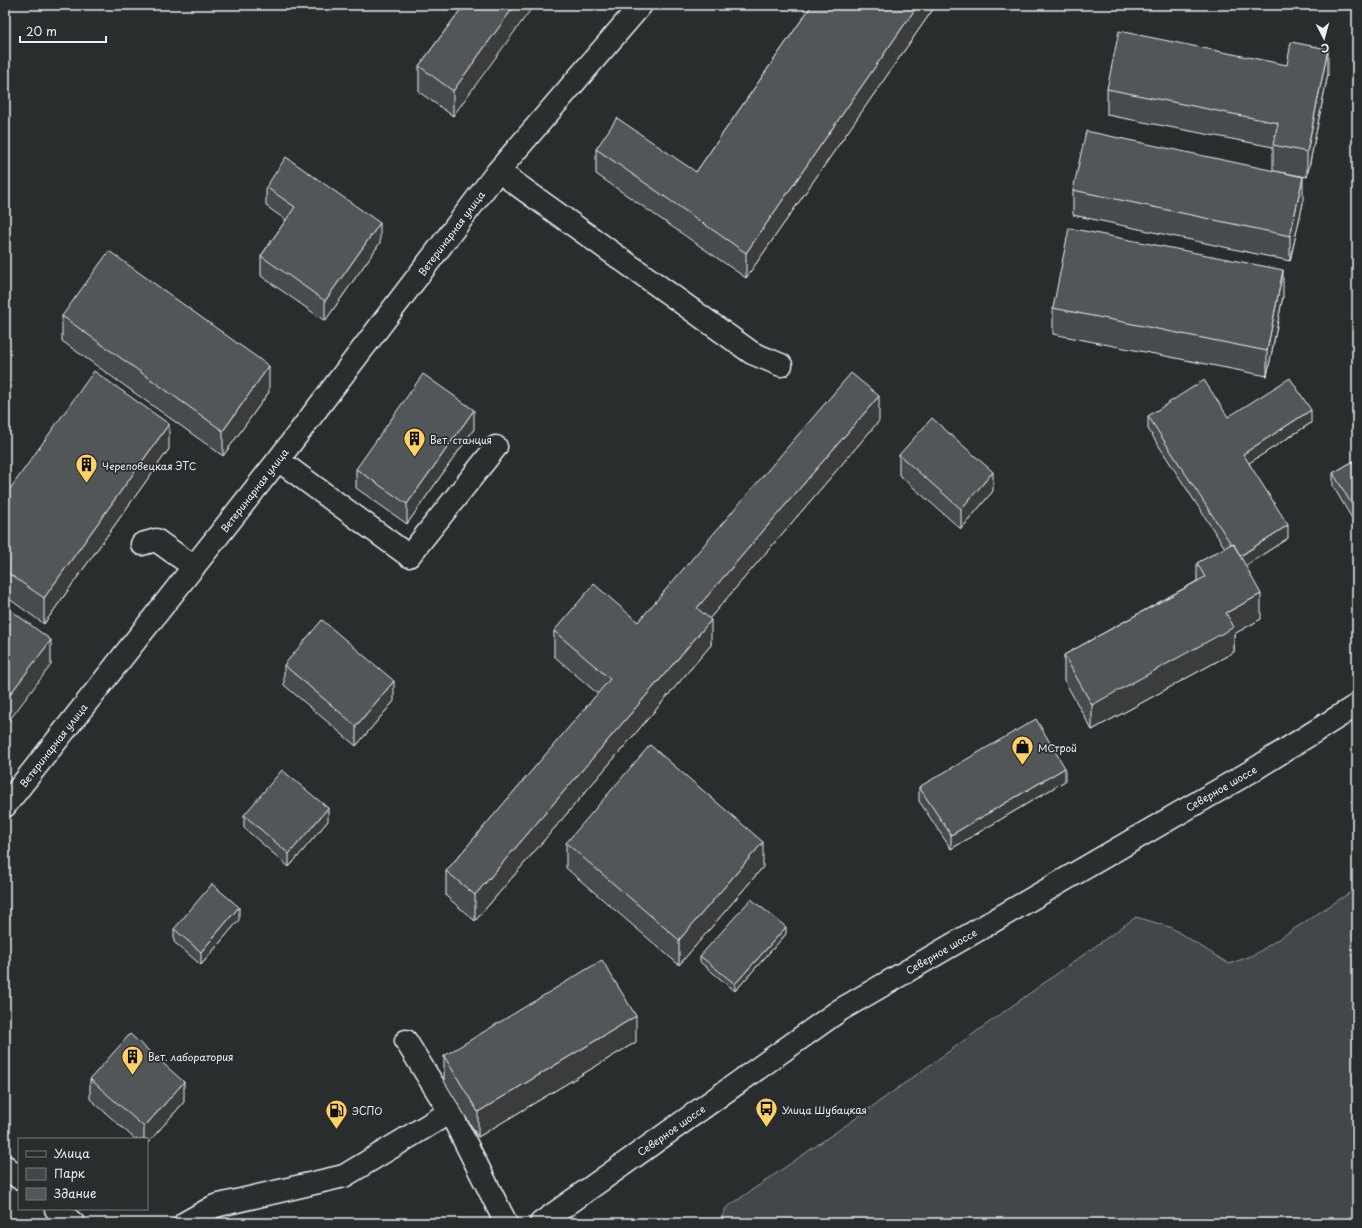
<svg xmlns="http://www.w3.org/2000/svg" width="1362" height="1228" font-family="'Playpen Sans',sans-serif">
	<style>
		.green { fill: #424648; stroke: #959ca0 }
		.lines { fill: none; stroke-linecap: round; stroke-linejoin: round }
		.minor-casing { stroke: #e8f1f8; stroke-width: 25 }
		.major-casing { stroke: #e8f1f8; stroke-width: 25 }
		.minor { stroke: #2a2d2e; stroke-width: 22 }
		.major { stroke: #2a2d2e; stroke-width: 22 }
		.wall { fill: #474b4d; stroke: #e8f1f8 }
		.shaded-wall { fill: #3a3d3e; stroke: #e8f1f8 }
		.building { fill: #535759; stroke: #e8f1f8 }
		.labels { text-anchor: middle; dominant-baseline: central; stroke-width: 3.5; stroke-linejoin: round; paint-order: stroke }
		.street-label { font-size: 10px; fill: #e8f1f8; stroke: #2a2d2e }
		.poi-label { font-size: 10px; fill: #e8f1f8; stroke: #2a2d2e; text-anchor: start }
	</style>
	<rect width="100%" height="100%" fill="#2a2d2e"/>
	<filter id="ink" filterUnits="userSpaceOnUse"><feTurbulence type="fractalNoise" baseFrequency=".025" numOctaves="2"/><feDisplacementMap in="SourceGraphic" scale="8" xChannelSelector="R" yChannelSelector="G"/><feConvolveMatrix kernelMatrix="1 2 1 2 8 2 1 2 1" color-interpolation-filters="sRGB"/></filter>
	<g filter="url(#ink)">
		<path class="green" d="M1357,888V1223H719L726,1208L852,1121L1136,917L1170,927L1229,964L1254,955Z"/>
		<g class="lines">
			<defs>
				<path id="minor" d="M498,171L752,353L781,365
					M278,460L409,556L496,447
					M142,544L156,540L194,567
					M5,806L278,460L498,171L641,5
					M406,1041L450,1112L506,1223
					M185,1223L215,1206L344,1176L450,1112"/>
				<path id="major" d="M5,1166L19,1178
					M56,1209L73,1223
					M541,1223L840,1010L1250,772L1357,705"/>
			</defs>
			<use href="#minor" class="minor-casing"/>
			<use href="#major" class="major-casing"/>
			<use href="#minor" class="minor"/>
			<use href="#major" class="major"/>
		</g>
		<path class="wall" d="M464,5L453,116L419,92V66Z
			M812,5H936L746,278L596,174V149L696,172Z
			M1287,65L1328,74L1307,177L1273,171V147L1107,115V89Z
			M266,187L380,243L325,321L261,276V256L286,220L266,206Z
			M1073,190L1303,203L1290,261L1073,215Z
			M1283,296L1267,376L1053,334V308Z
			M62,316L269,392L223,456L62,341Z
			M1148,416L1228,417L1311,423L1249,463L1288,538L1245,566L1261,619L1234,634V652L1092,730L1064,680V655L1197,581V563L1225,548L1148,429Z
			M879,421L709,619L711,645L475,921L446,896V871L598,694L554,656V631L638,622Z
			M474,429L407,524L356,488V469Z
			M169,449L44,624L5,596V496Z
			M899,455L993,491L961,529L899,475Z
			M1357,459V527L1333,486V473Z
			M284,665L394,701L356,746L284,685Z
			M1065,781L951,849L919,801V787Z
			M244,815L328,821L289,867L244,828Z
			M566,843L763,867L679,965L566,868Z
			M239,920L201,965L174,942V929Z
			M786,934L735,991L700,962V956Z
			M636,1042L478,1137L444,1081V1056Z
			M90,1079L184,1102L147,1144V1139H135L90,1099Z"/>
		<path class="shaded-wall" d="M515,5H534L453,116V91Z
			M918,5H936L746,278V253Z
			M1328,49V74L1307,177V152Z
			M1303,177V203L1290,261V236Z
			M380,223V243L325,321V301Z
			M1283,270V296L1267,376V351Z
			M269,366V392L223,456V431Z
			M879,396V421L697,633V608Z
			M474,410V429L407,524V504Z
			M1311,410V423L1243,467V454Z
			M169,424V449L44,624V598Z
			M993,472V491L961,529V509Z
			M1288,525V538L1239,570V557Z
			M1261,594V619L1234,634V652L1092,730V705L1226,613Z
			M711,620V645L475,921V895Z
			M51,640V665L5,726V701Z
			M394,681V701L356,746V726Z
			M1065,768V781L951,849V835Z
			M328,808V821L289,867V854Z
			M763,842V867L679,965V940Z
			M239,907V920L201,965V952Z
			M786,927V934L735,991V984Z
			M636,1016V1042L478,1137V1112Z
			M184,1082V1102L147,1144V1139H144V1127Z"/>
		<path class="building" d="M464,5H515L453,91L419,66Z
			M812,5H918L746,253L596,149L617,118L696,172Z
			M1119,31L1287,65L1291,42L1328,49L1307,152L1273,145L1278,123L1107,89Z
			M1086,131L1303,177L1290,236L1073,190Z
			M286,157L380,223L325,301L261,256L295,207L266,187Z
			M1069,228L1283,270L1267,351L1053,308Z
			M109,251L269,366L223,431L62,316Z
			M94,371L169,424L44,598L5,571V496Z
			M851,373L879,396L697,608L711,620L475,895L446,871L610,679L554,631L594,584L638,622Z
			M423,374L474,410L407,504L356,469Z
			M1290,378L1311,410L1243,454L1288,525L1240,556L1233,543L1231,544L1148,416L1204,380L1228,417Z
			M932,418L993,472L961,509L899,455Z
			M1357,459V513L1333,473Z
			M1233,543L1261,594L1226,613L1234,627L1092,705L1064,655L1205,577L1197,563Z
			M5,606L51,640L5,701Z
			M322,620L394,681L356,726L284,665Z
			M1036,719L1065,768L951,835L919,787Z
			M650,745L763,842L679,940L566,843Z
			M282,770L328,808L289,854L244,815Z
			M212,884L239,907L201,952L174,929Z
			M751,899L786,927L735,984L700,956Z
			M602,960L636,1016L478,1112L444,1056Z
			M130,1034L184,1082L144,1127L90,1079Z"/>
	</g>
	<defs>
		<symbol id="building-pin" viewBox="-11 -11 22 30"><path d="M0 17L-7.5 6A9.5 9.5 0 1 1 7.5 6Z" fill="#ffd166" stroke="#2a2d2e"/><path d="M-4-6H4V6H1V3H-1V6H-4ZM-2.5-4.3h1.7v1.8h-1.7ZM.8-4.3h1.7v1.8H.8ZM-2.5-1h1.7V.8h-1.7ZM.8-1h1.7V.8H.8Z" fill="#111"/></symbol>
		<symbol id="shop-pin" viewBox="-11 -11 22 30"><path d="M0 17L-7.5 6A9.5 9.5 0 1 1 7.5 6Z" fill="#ffd166" stroke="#2a2d2e"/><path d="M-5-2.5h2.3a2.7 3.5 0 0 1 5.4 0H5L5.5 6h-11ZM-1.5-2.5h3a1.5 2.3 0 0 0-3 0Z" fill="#111"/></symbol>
		<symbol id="bus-pin" viewBox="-11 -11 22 30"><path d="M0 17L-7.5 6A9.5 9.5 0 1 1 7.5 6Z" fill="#ffd166" stroke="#2a2d2e"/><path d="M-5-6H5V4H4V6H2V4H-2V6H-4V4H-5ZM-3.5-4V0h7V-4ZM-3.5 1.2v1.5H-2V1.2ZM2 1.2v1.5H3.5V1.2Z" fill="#111"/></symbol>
		<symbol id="fuel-pin" viewBox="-11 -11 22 30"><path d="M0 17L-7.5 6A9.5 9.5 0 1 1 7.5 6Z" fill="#ffd166" stroke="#2a2d2e"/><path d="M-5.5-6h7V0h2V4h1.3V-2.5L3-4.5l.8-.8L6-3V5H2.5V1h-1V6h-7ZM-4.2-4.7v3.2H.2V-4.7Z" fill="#111"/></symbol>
	</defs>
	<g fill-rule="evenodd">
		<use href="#building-pin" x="402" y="426" width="25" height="34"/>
		<use href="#building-pin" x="74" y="452" width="25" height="34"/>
		<use href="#shop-pin" x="1010" y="734" width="25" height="34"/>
		<use href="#building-pin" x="120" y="1044" width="25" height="34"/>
		<use href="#bus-pin" x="754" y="1096" width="25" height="34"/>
		<use href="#fuel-pin" x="324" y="1098" width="25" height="34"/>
	</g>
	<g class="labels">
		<g class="street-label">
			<text transform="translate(451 233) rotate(-53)">Ветеринарная улица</text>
			<text transform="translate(254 490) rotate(-52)">Ветеринарная улица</text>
			<text transform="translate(53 745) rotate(-52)">Ветеринарная улица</text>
			<text transform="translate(1221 788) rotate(-30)">Северное шоссе</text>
			<text transform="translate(941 951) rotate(-30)">Северное шоссе</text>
			<text transform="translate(671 1130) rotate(-35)">Северное шоссе</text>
		</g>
		<g class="poi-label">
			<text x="430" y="439">Вет. станция</text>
			<text x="102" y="465">Череповецкая ЭТС</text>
			<text x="1038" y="747">МСтрой</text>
			<text x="148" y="1056">Вет. лаборатория</text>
			<text x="782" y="1109">Улица Шубацкая</text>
			<text x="352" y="1110">ЭСПО</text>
		</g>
	</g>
	<rect width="1362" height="1228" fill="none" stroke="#2a2d2e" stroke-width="20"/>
	<rect x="10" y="10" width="1342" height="1208" fill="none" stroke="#e8f1f8" stroke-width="1.5" filter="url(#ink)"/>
	<rect x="18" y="1138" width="130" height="72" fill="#2a2d2e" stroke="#767b7f"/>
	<rect x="26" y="1151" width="20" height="6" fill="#2a2d2e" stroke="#767b7f"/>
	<text x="54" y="1158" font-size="12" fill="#e8f1f8">Улица</text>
	<rect x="26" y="1168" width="20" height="12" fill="#424648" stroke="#767b7f"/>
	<text x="54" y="1178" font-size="12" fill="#e8f1f8">Парк</text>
	<rect x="26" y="1188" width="20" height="12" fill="#535759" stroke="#767b7f"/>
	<text x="54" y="1198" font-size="12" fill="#e8f1f8">Здание</text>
	<g transform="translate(1324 38) rotate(174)" stroke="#2a2d2e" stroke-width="3" paint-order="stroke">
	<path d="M0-3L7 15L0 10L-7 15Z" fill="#e8f1f8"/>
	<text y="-6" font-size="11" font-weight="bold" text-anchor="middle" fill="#e8f1f8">С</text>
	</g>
	<path d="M20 36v6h86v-6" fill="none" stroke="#e8f1f8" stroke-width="2"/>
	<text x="26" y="36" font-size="12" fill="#e8f1f8" stroke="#2a2d2e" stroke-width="3" paint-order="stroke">20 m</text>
</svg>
